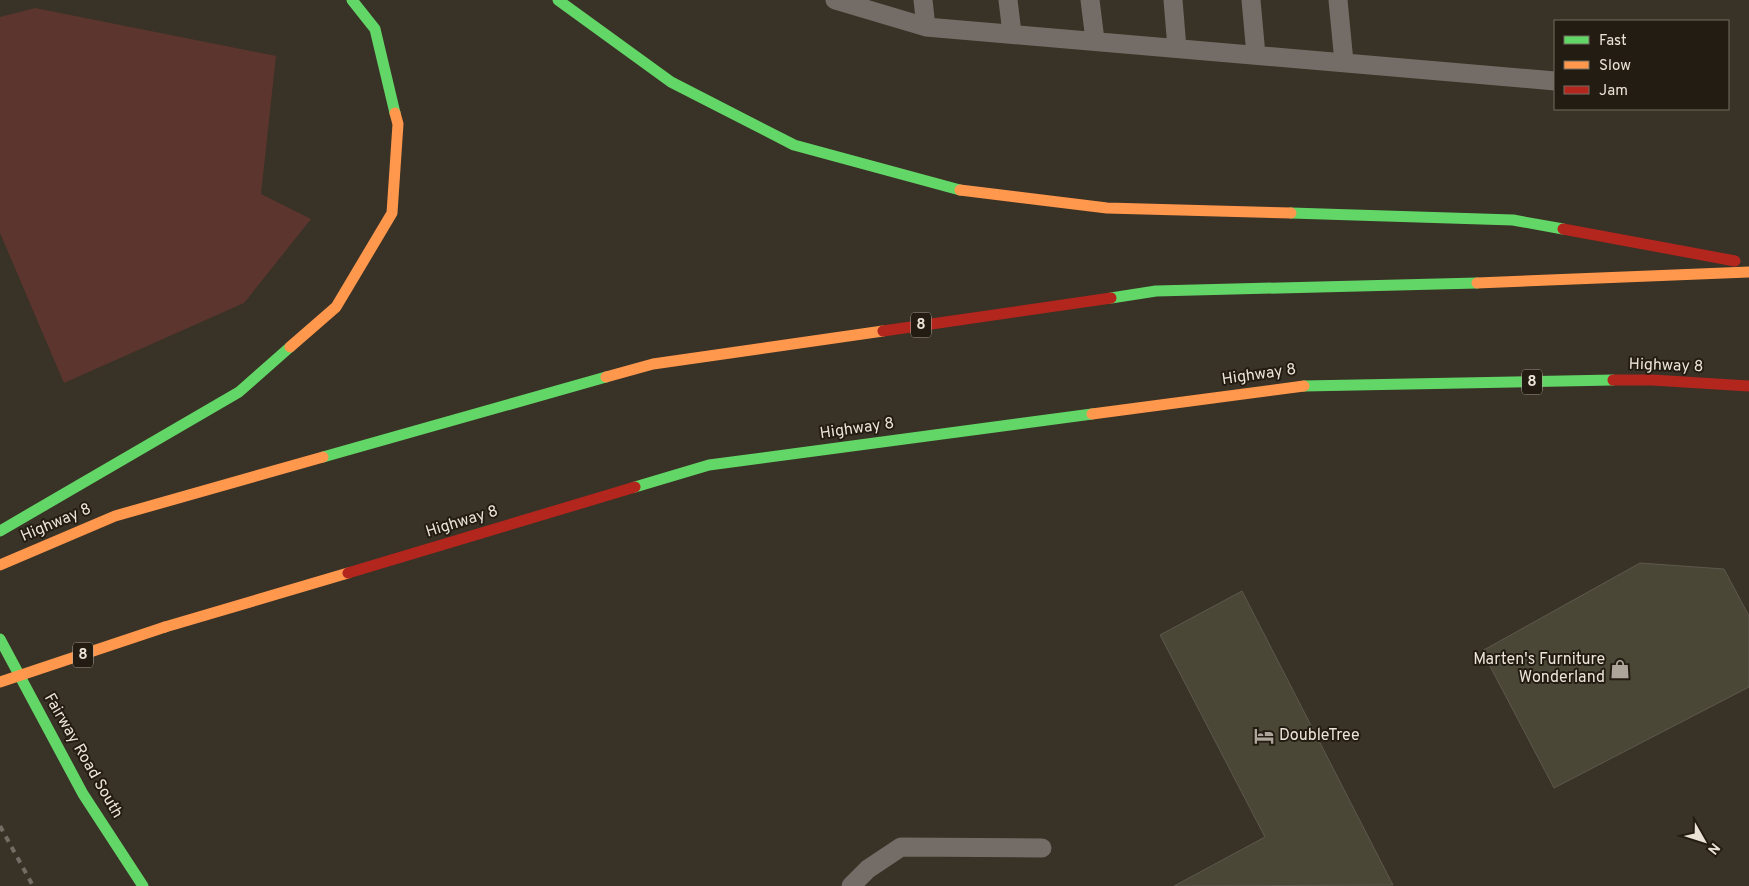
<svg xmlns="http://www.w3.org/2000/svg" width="1749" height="886" font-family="Overpass,sans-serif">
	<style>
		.green { fill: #5c352e }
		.building { fill: #4b4736; stroke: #5c584d }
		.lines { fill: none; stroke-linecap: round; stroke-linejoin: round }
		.lane { stroke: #746d67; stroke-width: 19 }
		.fast { stroke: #63d668; stroke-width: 11 }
		.slow { stroke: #ff974d; stroke-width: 11 }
		.jam { stroke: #b3261e; stroke-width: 11 }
		.rail { stroke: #736d65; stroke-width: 4; stroke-dasharray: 6 6; stroke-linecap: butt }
		.slow-bridge { stroke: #ff974d; stroke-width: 11 }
		.labels { text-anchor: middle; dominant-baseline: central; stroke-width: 4; stroke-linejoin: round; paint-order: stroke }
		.shield { fill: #231c13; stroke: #b0a79c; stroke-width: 1 }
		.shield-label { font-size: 15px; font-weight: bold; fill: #ece3d7 }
		.street-label { font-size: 16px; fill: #ece3d7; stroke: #231c13 }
		.poi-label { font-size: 16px; fill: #ece3d7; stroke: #231c13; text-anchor: end }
	</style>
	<rect width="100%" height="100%" fill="#393226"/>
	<path class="green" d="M35,8L276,56L261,194L311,219L244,303L64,383L0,233V17Z"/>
	<path class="building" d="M1640,563L1724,569L1749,616V687L1554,788L1482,651Z
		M1242,591L1393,885L1174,886L1265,837L1160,635Z"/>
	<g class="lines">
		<path class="lane" d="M835,0L926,27L1555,81
			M923,0L926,27
			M1008,0L1012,33
			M1090,0L1095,40
			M1173,0L1177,48
			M1251,0L1256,55
			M1338,0L1344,62
			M851,886L868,869L901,847L1042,848"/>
		<path class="fast" d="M352,0L375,29L395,113
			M558,0L671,82L794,145L960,190
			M1291,213L1513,220L1563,229
			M1111,298L1156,291L1477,283
			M1304,386L1613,380
			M323,457L606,377
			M635,487L709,465L1092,414
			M0,531L239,392L290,347
			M0,639L83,794L143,886"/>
		<path class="slow" d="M960,190L1107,208L1291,213
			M1477,283L1749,272
			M290,347L336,307L392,213L398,124L395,113
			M606,377L653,364L883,331
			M1092,414L1304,386
			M0,565L115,516L323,457
			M165,627L348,573"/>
		<path class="jam" d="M1563,229L1735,261
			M883,331L1111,298
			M1613,380H1652L1749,386
			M348,573L635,487"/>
		<path class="rail" d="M0,826L33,886"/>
		<path class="slow-bridge" d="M0,682L165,627"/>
	</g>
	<defs>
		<symbol id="shop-bare" viewBox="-9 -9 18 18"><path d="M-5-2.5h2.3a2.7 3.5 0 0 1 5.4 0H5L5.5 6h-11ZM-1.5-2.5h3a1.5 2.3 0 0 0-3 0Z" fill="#ada599" stroke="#231c13" stroke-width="2.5" paint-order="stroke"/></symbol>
		<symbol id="hotel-bare" viewBox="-9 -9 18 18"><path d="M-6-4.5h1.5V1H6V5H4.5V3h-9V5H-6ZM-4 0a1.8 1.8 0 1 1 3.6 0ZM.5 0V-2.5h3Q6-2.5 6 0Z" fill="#ada599" stroke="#231c13" stroke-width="2.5" paint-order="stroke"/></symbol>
	</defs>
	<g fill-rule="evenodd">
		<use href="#shop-bare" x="1606" y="655" width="28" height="28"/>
		<use href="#hotel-bare" x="1250" y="722" width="28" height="28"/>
	</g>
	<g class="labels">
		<g class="shield">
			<rect x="911" y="312.5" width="20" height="25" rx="4"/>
			<rect x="1522" y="369.5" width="20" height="25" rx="4"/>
			<rect x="73" y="642.5" width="20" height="25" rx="4"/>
		</g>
		<g class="shield-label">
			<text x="921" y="325">8</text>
			<text x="1532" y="382">8</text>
			<text x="83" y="655">8</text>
		</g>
		<g class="street-label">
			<text transform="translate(1666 366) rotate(2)">Highway 8</text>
			<text transform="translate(1259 375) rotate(-8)">Highway 8</text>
			<text transform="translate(857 429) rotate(-8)">Highway 8</text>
			<text transform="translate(462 522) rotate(-17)">Highway 8</text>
			<text transform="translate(56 523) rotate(-23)">Highway 8</text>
			<text transform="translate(83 756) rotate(60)">Fairway Road South</text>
		</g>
		<g class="poi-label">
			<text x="1605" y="660">Marten's Furniture<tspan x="1605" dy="18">Wonderland</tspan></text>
			<text x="1279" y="736" text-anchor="start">DoubleTree</text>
		</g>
	</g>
	<rect x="1554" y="20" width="175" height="90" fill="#231c13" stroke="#736c61"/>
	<rect x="1564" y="36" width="25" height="8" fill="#63d668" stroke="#736c61"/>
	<text x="1599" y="45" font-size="15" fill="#ece3d7">Fast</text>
	<rect x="1564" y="61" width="25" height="8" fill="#ff974d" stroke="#736c61"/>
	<text x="1599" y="70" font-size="15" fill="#ece3d7">Slow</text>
	<rect x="1564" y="86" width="25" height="8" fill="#b3261e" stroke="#736c61"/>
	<text x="1599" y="95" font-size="15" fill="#ece3d7">Jam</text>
	<g transform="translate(1704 841) rotate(129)" stroke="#231c13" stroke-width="4" paint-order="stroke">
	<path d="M0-4L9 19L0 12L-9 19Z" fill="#ece3d7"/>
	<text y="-8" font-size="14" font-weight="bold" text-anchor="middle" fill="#ece3d7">N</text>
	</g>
</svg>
